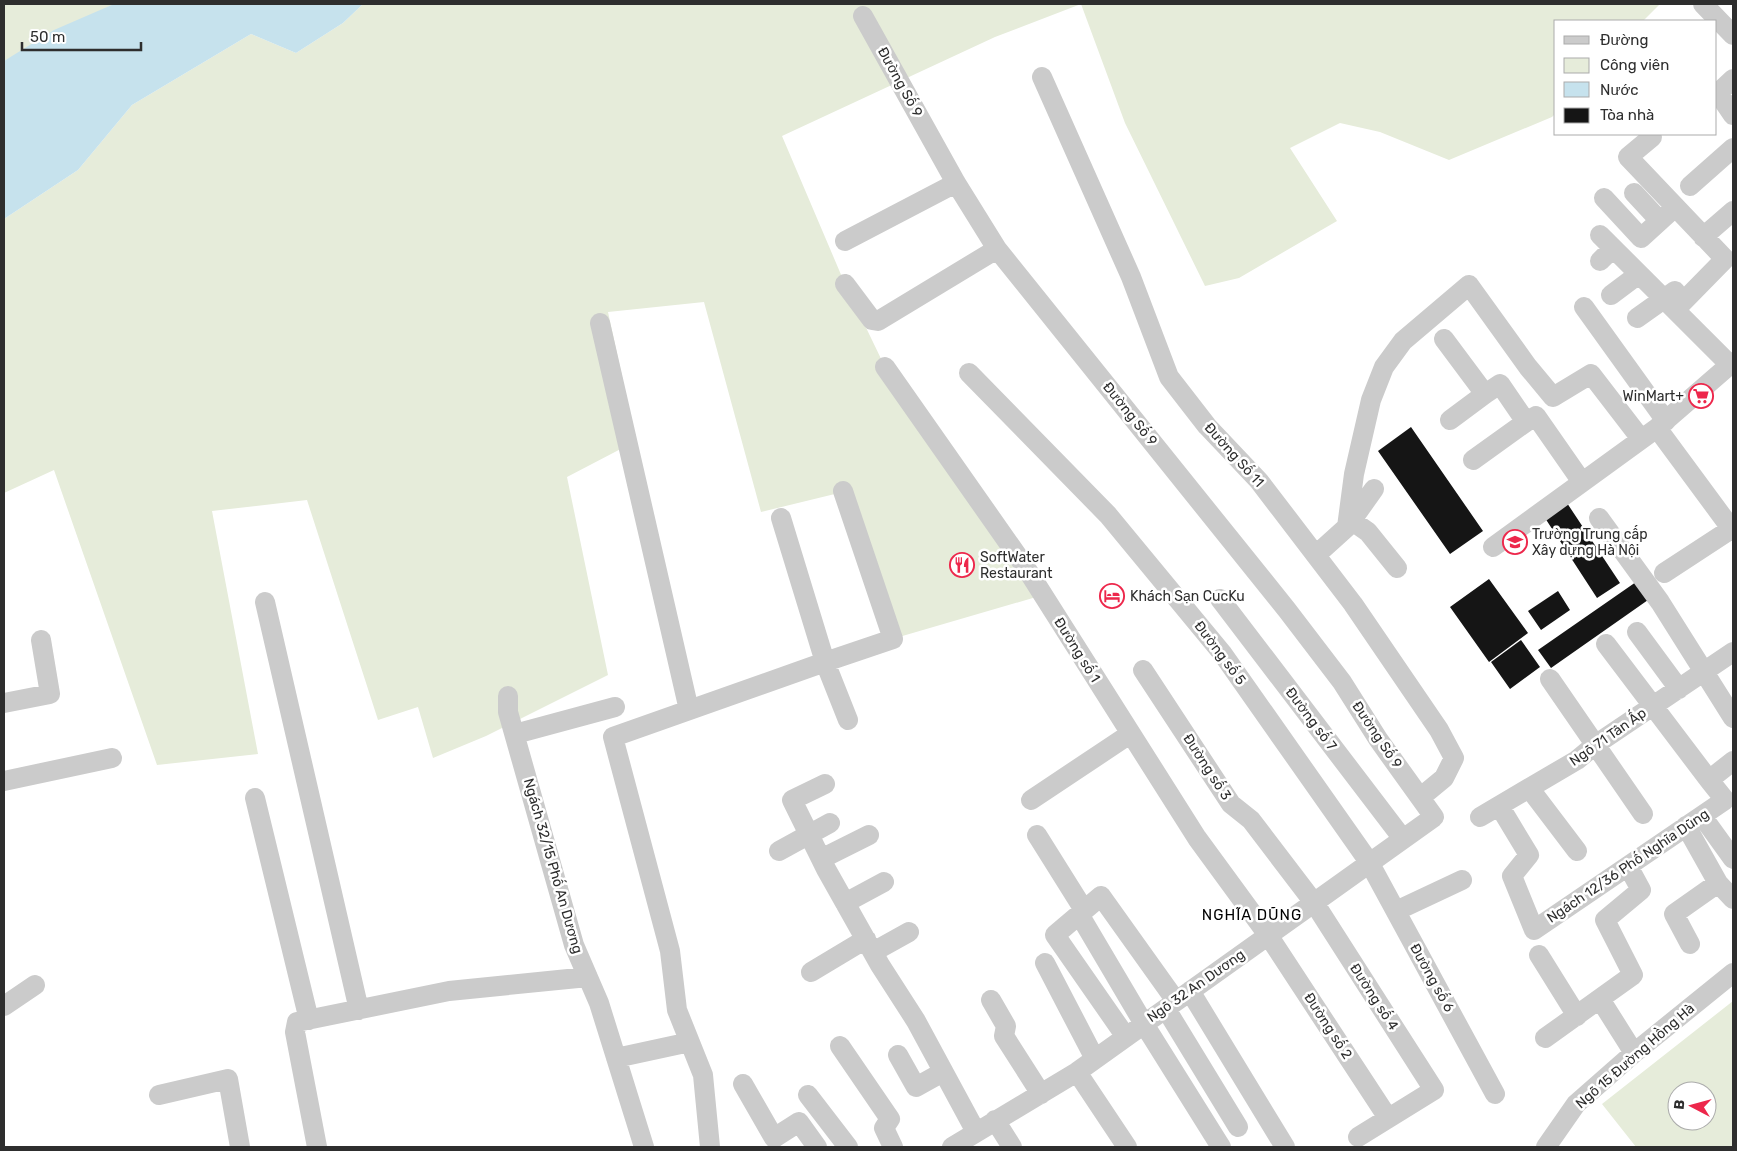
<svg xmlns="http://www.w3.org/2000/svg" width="1737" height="1151" font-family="Rubik,sans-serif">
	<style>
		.green { fill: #e6ecda; fill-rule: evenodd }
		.water { fill: #c6e2ed }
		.building { fill: #151515 }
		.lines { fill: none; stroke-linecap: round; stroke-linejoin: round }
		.minor { stroke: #cbcbcb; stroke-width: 20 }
		.labels { text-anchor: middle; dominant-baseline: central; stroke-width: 5; stroke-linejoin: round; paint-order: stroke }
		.street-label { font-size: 14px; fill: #2e2e2e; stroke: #fff }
		.poi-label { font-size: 14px; fill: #2e2e2e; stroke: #fff; text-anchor: start }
		.neighbourhood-label { font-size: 15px; letter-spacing: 1px; fill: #000; stroke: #fff }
	</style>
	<rect width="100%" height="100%" fill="#fff"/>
	<path class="green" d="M4,4H114L4,61Z
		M363,4H1660L1643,21H1556V113L1552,117L1449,160L1380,132L1340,123L1290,148L1337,221L1239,278L1205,286L1125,123L1081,4L995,37L782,136L845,284L885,367L1043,595L899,637L843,492L761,512L704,302L608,312L636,441L567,477L608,675L486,736L433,758L418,707L378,720L307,500L212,511L258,754L157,765L54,470L4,493V219L78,170L132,105L251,34L296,53L343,23Z
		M1733,1001V1147H1636L1602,1104ZM1677,1091H1707V1121H1677Z"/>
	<path class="water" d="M114,4H363L343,23L296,53L251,34L132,105L78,170L4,219V61L54,30Z"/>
	<path class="building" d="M1411,427L1483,531L1450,554L1378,451Z
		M1567,503L1620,583L1597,598L1545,518Z
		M1489,579L1528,633L1489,662L1450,607Z
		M1636,582L1648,600L1551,668L1538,650Z
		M1558,591L1570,610L1541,630L1528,611Z
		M1521,640L1540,667L1510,689L1491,662Z"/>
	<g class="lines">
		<path class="minor" d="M1703,4L1733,35
			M863,16L956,183L997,249L1287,610L1342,682L1378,739L1434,817L1077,1072L952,1147
			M1042,77L1131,277L1169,377L1207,426L1259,481L1353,604L1439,730L1454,758L1444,778L1421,797
			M1733,79L1718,93L1733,115
			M1649,134L1652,137L1628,157L1725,259L1675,310
			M1690,186L1733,148
			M1634,193L1660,221
			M1604,198L1641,238L1675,207
			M1600,235L1613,248
			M1703,237L1733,211
			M845,241L956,183
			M1600,261L1613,248L1730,365
			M845,284L872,320L878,321L997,249
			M1611,295L1639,274
			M1584,307L1666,421
			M1637,318L1675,291
			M600,323L689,710
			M1444,339L1485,394L1500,384L1526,422L1536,416L1582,482
			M885,367L1026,568L1197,838L1268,935L1388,1118
			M969,373L1108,515L1222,653L1369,862L1495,1094
			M1450,420L1485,394
			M1657,428L1733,531
			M1473,460L1526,422
			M843,491L893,639L825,662L848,720
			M1599,518L1660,602L1733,718
			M1351,520L1368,532L1397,568
			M1347,527L1354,474L1371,400L1384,367L1403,341L1469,285L1528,367L1553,397L1591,374L1641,439
			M1493,547L1657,428L1733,362
			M1316,555L1347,527L1374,489
			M1664,573L1733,528
			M1220,599L1403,839
			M265,602L359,1010
			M1637,632L1679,689
			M1606,644L1709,780
			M1143,670L1231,804L1251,820L1315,904L1434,1090L1358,1137
			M1550,679L1643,814
			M508,696V712L574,945L599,1003L644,1147
			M4,703L50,694L41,640
			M515,734L615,707
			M4,781L112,758
			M825,784L792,800L826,869L880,965L916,1021L976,1132
			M1530,789L1577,851
			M255,798L309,1020
			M1031,800L1130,734
			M1500,807L1529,855L1512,876L1534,930L1725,800L1709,780L1733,761
			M1702,816L1733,859
			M1480,817L1577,760L1595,745L1733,652
			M1686,826L1718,883L1733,899
			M1037,835L1084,910
			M779,851L830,823
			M821,859L869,835
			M845,903L884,882
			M1396,911L1462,880
			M1079,914L1144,1024L1221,1147
			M1690,944L1674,914L1718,883
			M873,952L909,932
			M1539,955L1577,1016
			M1045,963L1095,1059
			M811,972L866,939
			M1190,991L1285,1147
			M1600,999L1634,1053
			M991,1000L1006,1026L1004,1036L1041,1094
			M4,1006L35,985
			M1166,1009L1238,1127
			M1126,1037L1055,935L1101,896L1176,1001
			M1545,1038L1633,975L1605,920L1641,890L1628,866
			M840,1046L890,1119L884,1128L893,1147
			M898,1055L916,1087L943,1072
			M616,1058L690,1042
			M1077,1072L1127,1147
			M743,1084L774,1138L799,1122L817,1147
			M159,1095L228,1079L240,1147
			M808,1095L848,1147
			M995,1120L1012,1147
			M317,1147L295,1032L297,1022L449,991L588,977
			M710,1147L703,1075L677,1010L670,951L613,737L825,662L781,518
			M1546,1147L1576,1104L1634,1053L1733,973"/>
	</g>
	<defs>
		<symbol id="supermarket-ring" viewBox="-11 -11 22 22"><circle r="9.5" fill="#fff" stroke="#ed274b" stroke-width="1.5"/><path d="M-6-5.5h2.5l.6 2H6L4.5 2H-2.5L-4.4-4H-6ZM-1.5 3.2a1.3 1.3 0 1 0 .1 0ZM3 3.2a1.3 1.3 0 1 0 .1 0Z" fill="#ed274b"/></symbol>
		<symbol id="school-ring" viewBox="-11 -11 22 22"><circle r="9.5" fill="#fff" stroke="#ed274b" stroke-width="1.5"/><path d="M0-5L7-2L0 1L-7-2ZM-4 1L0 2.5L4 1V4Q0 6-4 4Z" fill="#ed274b"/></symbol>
		<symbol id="restaurant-ring" viewBox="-11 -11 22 22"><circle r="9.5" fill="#fff" stroke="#ed274b" stroke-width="1.5"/><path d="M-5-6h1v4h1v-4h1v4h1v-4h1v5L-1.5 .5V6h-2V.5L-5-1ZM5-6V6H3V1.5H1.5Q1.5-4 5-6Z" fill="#ed274b"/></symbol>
		<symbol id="hotel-ring" viewBox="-11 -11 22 22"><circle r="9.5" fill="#fff" stroke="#ed274b" stroke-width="1.5"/><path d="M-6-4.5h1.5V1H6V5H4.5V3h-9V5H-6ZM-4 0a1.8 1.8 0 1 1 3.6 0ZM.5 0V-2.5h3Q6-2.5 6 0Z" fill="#ed274b"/></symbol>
	</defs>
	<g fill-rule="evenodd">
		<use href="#supermarket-ring" x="1687" y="382" width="28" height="28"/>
		<use href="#school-ring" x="1501" y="528" width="28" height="28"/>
		<use href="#restaurant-ring" x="948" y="551" width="28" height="28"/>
		<use href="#hotel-ring" x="1098" y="582" width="28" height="28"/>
	</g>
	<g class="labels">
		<g class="street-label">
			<text transform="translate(900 82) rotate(61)">Đường Số 9</text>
			<text transform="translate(1130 414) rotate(51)">Đường Số 9</text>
			<text transform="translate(1234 455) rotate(48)">Đường Số 11</text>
			<text transform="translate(1077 650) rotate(58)">Đường số 1</text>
			<text transform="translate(1220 653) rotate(53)">Đường số 5</text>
			<text transform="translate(1311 719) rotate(53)">Đường số 7</text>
			<text transform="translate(1377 735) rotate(56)">Đường Số 9</text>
			<text transform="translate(1608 737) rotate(-35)">Ngõ 71 Tân Ấp</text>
			<text transform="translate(1207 767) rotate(57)">Đường số 3</text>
			<text transform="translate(553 866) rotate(74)">Ngách 32/15 Phố An Dương</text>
			<text transform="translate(1628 866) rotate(-34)">Ngách 12/36 Phố Nghĩa Dũng</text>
			<text transform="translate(1432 978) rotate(61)">Đường số 6</text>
			<text transform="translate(1196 986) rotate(-35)">Ngõ 32 An Dương</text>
			<text transform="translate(1374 997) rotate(57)">Đường số 4</text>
			<text transform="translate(1328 1026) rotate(57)">Đường số 2</text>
			<text transform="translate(1635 1056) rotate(-41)">Ngõ 15 Đường Hồng Hà</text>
		</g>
		<g class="poi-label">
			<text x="1684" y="396" text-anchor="end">WinMart+</text>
			<text x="1532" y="534">Trường Trung cấp<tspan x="1532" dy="16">Xây dựng Hà Nội</tspan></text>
			<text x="980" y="557">SoftWater<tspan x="980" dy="16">Restaurant</tspan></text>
			<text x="1130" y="596">Khách Sạn CucKu</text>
		</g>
		<g class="neighbourhood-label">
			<text x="1252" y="915">NGHĨA DŨNG</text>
		</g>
	</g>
	<rect width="1737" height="1151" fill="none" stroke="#2e2e2e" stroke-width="10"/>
	<rect x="1554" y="20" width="162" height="115" fill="#ffffff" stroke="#ababab"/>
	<rect x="1564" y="36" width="25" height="8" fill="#cbcbcb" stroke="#ababab"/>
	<text x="1600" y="45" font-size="15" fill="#2e2e2e">Đường</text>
	<rect x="1564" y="58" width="25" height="15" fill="#e6ecda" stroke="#ababab"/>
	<text x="1600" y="70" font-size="15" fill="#2e2e2e">Công viên</text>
	<rect x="1564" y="82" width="25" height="15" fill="#c6e2ed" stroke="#ababab"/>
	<text x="1600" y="95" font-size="15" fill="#2e2e2e">Nước</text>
	<rect x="1564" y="108" width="25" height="15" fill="#151515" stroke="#ababab"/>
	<text x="1600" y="120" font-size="15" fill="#2e2e2e">Tòa nhà</text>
	<g transform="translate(1692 1106) rotate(276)"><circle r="24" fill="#ffffff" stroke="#ababab"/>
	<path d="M0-4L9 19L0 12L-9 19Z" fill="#ed274b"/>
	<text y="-8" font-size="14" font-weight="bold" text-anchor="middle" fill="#2e2e2e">B</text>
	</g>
	<path d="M22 42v8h119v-8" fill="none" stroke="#2e2e2e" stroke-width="2.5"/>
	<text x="30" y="42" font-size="15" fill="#2e2e2e" stroke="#ffffff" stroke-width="4" paint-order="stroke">50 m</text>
</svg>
